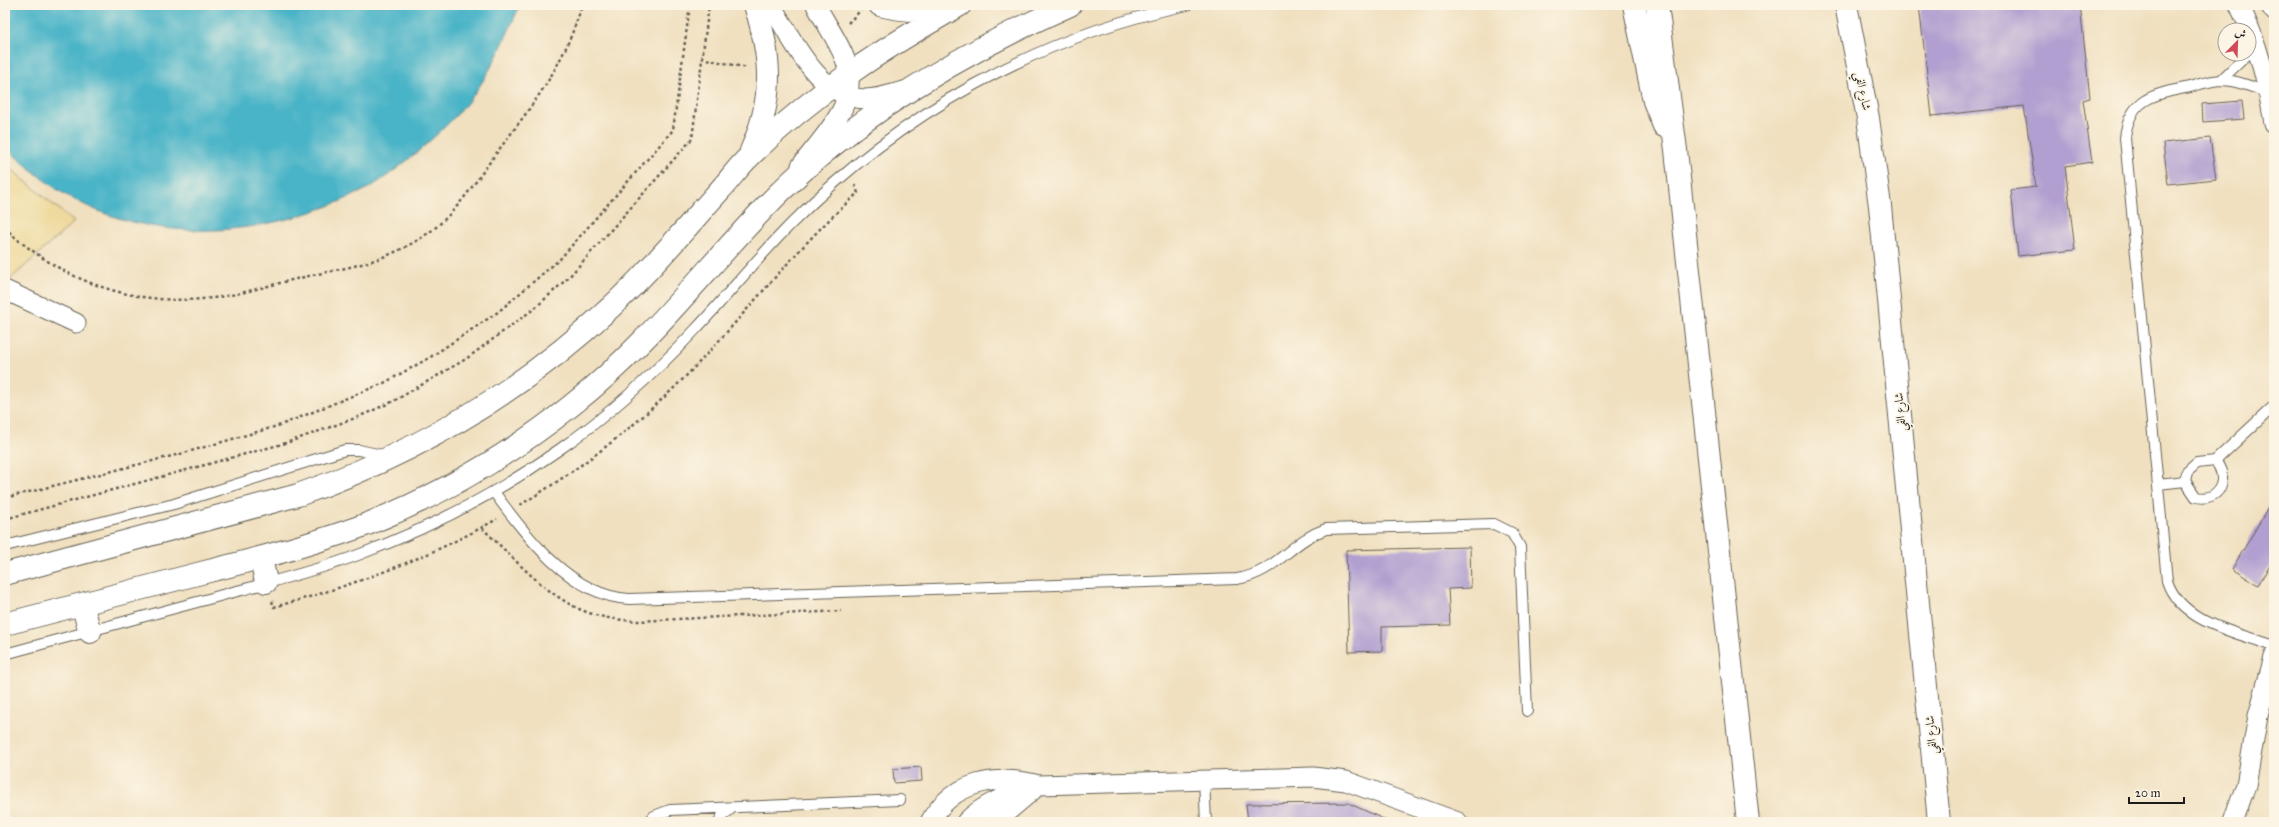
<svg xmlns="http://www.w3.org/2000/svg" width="2279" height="827" font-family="'IM FELL Great Primer',Amiri,serif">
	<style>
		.sand { fill: #eeda9e; stroke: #857b5d }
		.water { fill: #49b4c7; stroke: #326872 }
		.building { fill: #b09fd0 }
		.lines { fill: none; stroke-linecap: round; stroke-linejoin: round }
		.service-casing { stroke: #666155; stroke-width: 12 }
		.minor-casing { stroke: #666155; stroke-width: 21 }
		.tertiary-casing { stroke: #666155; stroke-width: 24 }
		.path { stroke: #666155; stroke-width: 2.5; stroke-dasharray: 3 3; stroke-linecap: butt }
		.service { stroke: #fff; stroke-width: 10 }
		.minor { stroke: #fff; stroke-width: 19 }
		.tertiary { stroke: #fff; stroke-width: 22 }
		.labels { text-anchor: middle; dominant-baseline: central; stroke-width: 3.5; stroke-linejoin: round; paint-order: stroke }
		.street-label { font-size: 12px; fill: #1c1c1c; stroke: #fcf5e5 }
	</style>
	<rect width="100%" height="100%" fill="#fcf5e5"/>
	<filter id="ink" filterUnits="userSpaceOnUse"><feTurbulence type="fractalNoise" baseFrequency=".025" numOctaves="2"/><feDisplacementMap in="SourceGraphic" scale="8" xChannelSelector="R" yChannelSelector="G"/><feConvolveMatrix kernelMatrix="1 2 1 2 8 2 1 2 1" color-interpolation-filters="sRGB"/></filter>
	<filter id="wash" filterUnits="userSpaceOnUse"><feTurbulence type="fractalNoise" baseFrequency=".012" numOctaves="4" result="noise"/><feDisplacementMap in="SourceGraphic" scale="16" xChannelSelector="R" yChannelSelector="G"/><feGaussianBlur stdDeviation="0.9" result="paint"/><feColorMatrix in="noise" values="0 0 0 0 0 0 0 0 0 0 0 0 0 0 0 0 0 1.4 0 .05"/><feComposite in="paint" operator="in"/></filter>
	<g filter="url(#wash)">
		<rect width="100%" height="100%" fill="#f0e0c0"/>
		<path class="sand" d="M5,164L74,222L5,284Z"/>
		<path class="water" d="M5,5H520C505,39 491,74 467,103C445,130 394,175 363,191C275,234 167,248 77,201C51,188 28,167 6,148Z"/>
		<g id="blocks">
			<path class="building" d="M1919,5H2080L2090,98L2083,100L2092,162L2065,166L2075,250L2018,256L2011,190L2036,187L2024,106L1932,116Z
				M2242,101L2244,119L2203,122L2202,104Z
				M2210,138L2216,179L2168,184L2163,143Z
				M2274,498V559L2258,585L2232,569Z
				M1470,547L1471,588L1448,589L1450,625L1382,627V651L1349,652L1346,550Z
				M921,767L922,781L894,783L893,769Z
				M1348,803L1390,822H1248L1246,804Z"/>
		</g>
	</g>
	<g filter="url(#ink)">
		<use href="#blocks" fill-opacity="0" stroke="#666155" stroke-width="1"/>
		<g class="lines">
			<defs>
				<path id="service" d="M2221,80L2248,54
					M2269,94C2254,87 2239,81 2223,80C2212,80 2200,84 2190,87C2156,94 2129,97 2125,138L2167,581C2181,623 2236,632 2274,646
					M2215,461C2230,478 2220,502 2196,497L2185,481L2187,472L2197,463L2215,461L2274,406
					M2158,484L2185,481
					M494,492C525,535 571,596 629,599L1237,579C1278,572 1290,541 1326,529L1494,524L1512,533L1520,547L1527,711
					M5,546L174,504L345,450H359L386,456
					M5,654C74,636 143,617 212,598C261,584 311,573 358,555C430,528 498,493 560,449C609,415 654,374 695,330C728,295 758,257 793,222C901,113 1037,37 1187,5
					M1204,780L1206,822
					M649,822L654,816L670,810L900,800
					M719,822L722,816L732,808"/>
				<path id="minor" d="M771,5C793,40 817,97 865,99C879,99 892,94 904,91
					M2239,5C2258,42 2267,82 2274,123
					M2270,5L2274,11
					M801,166C825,134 862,101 845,59C838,40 825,23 816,5
					M5,290L76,323
					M930,822C952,781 997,774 1039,785L1313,777L1346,781L1458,822
					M966,822C986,801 1013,794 1039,785
					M995,822L1033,790
					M2233,822L2246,785L2258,716L2274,657"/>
				<path id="tertiary" d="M880,5C903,11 926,12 949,6
					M1634,5L1654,101L1664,126
					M1657,5L1676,150L1748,822
					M1846,5L1868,118L1880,206L1939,822
					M751,151C774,99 772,58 755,5
					M261,558L266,582
					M5,574L298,495C415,454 521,392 611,307C650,271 684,230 720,190C730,179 739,166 750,156C812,94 884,48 960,5
					M82,604L90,632
					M5,624C70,607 136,590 201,573C258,559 315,544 370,523C442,494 511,454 572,405C652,342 708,264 779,193C861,113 966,51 1070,5"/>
			</defs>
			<use href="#service" class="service-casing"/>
			<use href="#minor" class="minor-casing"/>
			<use href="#tertiary" class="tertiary-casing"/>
			<path class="path" d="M848,23L861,10
				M701,58L748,68
				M5,227C12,236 23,244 33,251C81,287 142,304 202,299C234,297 265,286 296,279C345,267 380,265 424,236C453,217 472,187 492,159C532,105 562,71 582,5
				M5,498L184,453L281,425L384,383L429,358L498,312L560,259L673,130L690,5
				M520,505C587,465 652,414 705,356C756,301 802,242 858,193L855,185
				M5,519L286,443L358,417L394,401L466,359L535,308L569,277L692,139L709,5
				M482,528C511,555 546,596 584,611C601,618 619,620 638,621L841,611
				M272,601L274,607C351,586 427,559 497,519"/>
			<use href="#service" class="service"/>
			<use href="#minor" class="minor"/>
			<use href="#tertiary" class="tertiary"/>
		</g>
	</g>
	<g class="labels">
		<g class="street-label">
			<text transform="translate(1863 91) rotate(78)">شارع الفي</text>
			<text transform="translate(1900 412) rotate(-95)">شارع الفي</text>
			<text transform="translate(1931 735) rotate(-95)">شارع الفي</text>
		</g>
	</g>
	<rect width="2279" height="827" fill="none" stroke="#fcf5e5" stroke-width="20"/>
	<g transform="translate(2237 42) rotate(23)"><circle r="19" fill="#fcf5e5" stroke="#a29e95"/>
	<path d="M0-3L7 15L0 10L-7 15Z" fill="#d1495b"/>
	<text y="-6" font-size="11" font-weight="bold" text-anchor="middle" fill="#1c1c1c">ش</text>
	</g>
	<path d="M2129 797v6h55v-6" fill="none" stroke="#1c1c1c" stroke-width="2"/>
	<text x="2135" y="797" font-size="12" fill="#1c1c1c" stroke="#fcf5e5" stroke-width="3" paint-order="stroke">20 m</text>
</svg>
